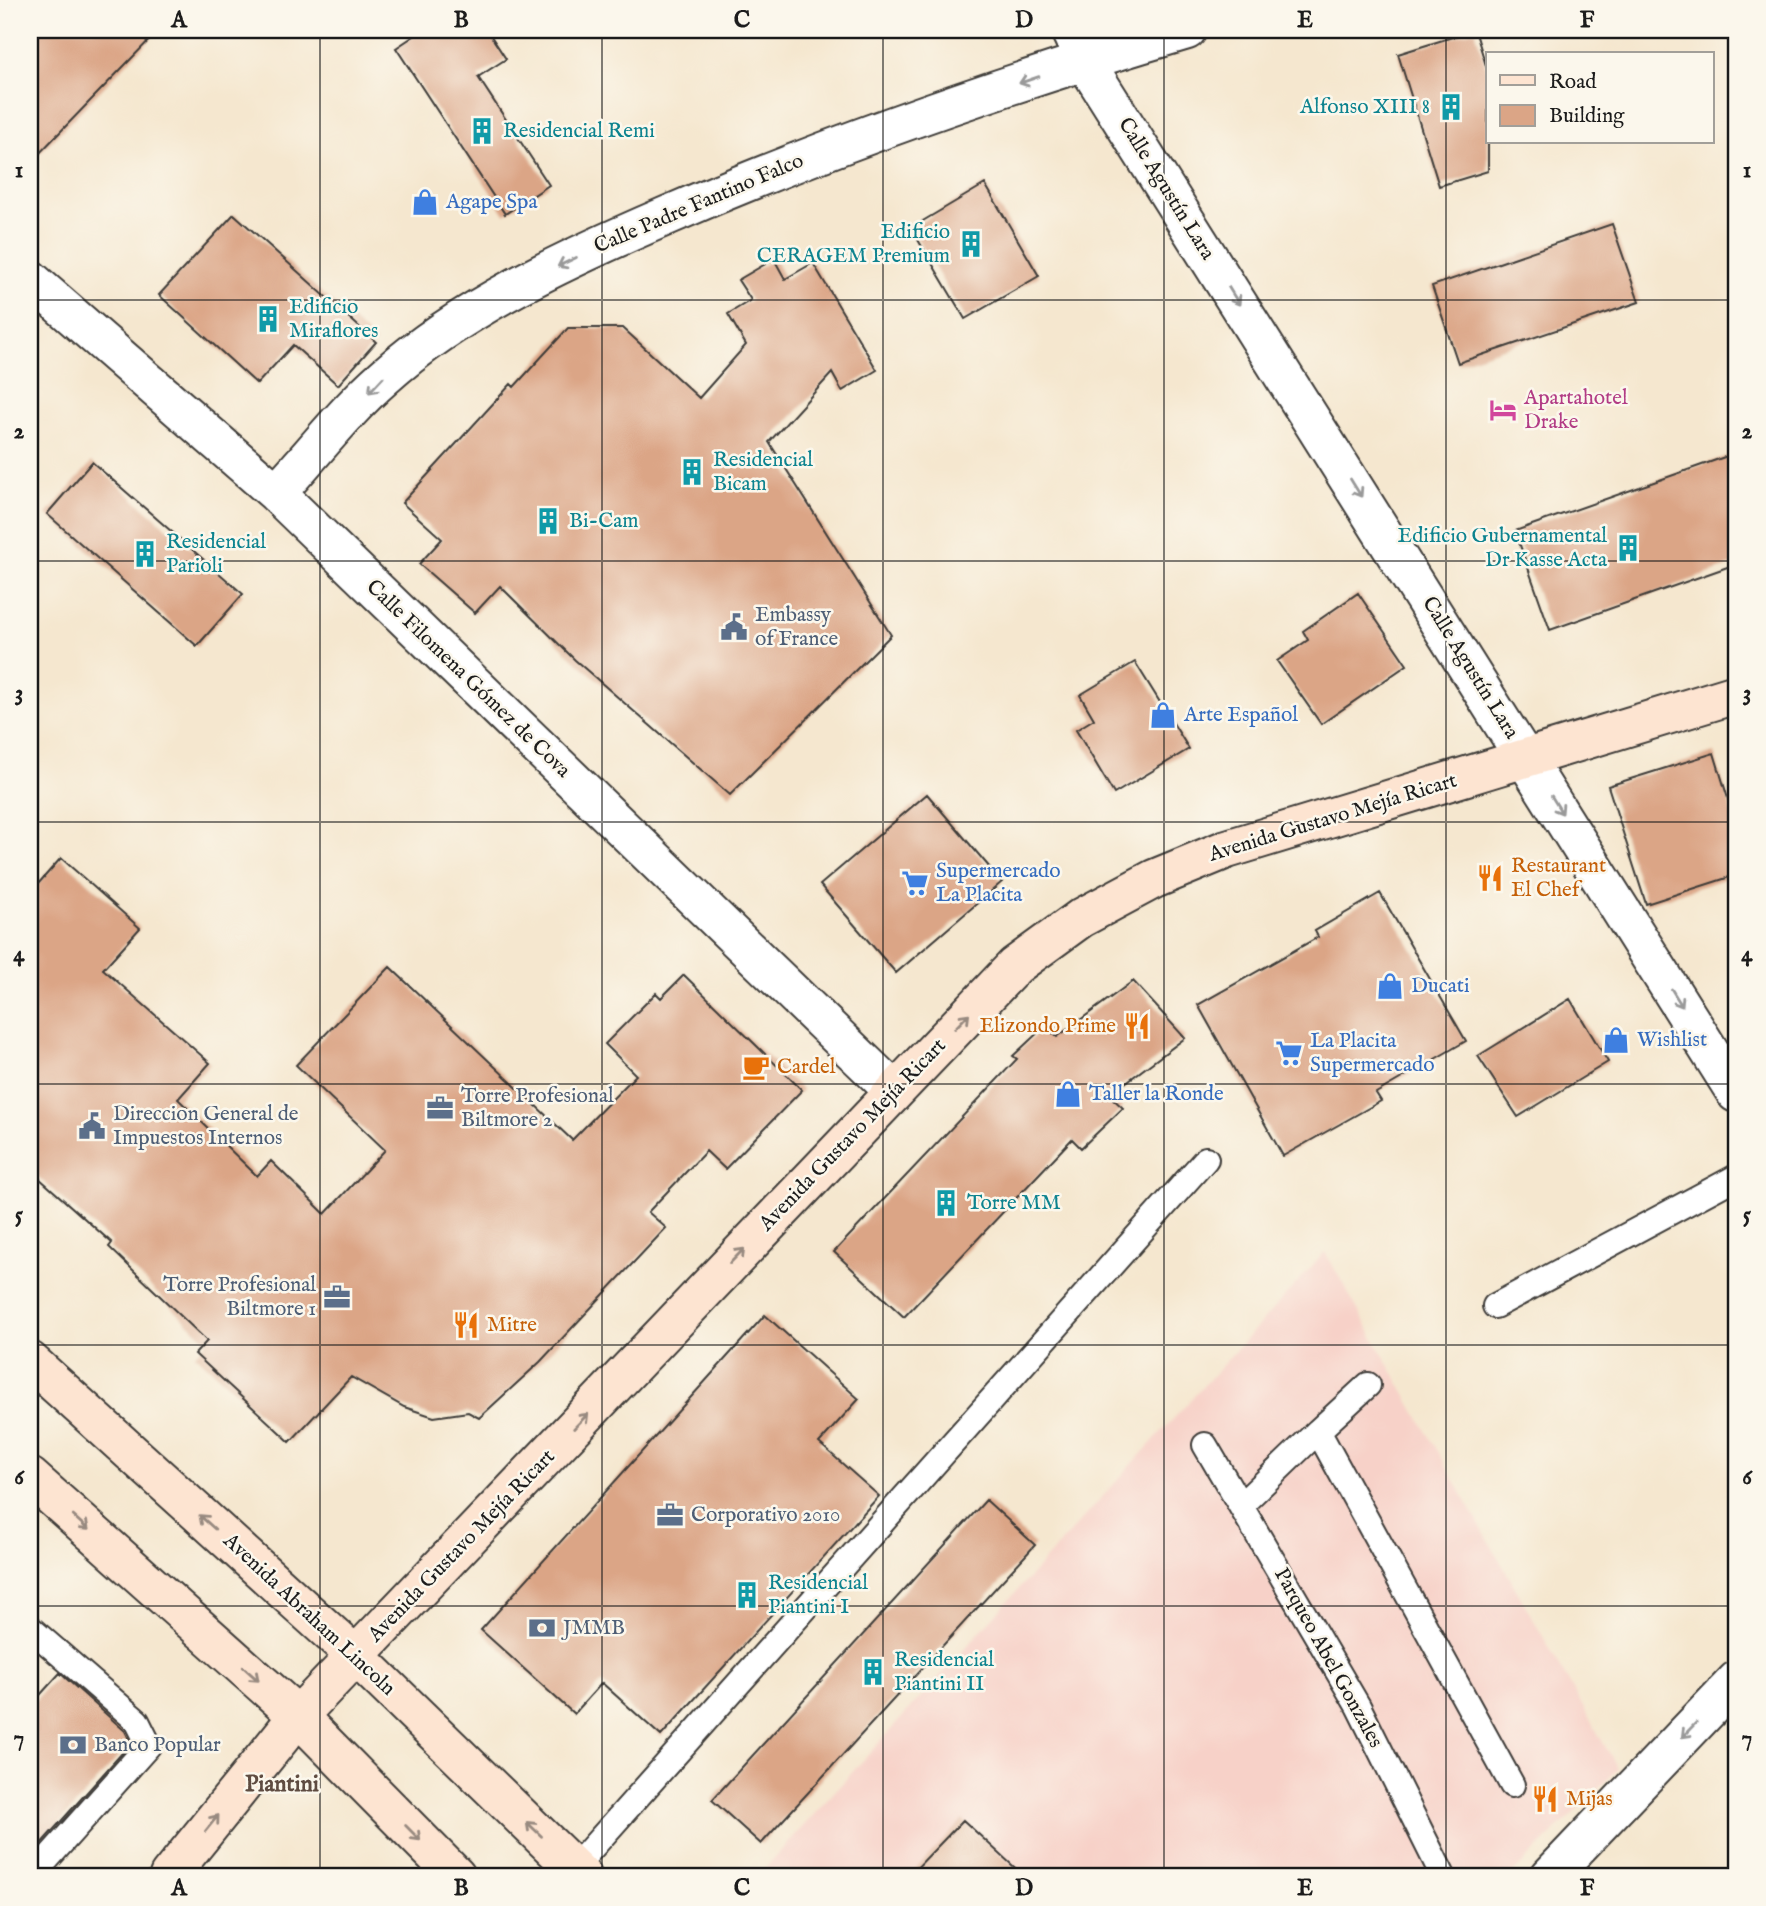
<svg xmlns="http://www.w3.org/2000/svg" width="1766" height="1906" font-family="'IM FELL English',serif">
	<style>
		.built { fill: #f7d1c8 }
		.building { fill: #dba586 }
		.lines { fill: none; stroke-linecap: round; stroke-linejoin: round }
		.lane-casing { stroke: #3d3a37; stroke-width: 28 }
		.street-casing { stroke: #3d3a37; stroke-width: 42 }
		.secondary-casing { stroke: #3d3a37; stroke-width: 42 }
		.lane { stroke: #fff; stroke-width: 24 }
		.street { stroke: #fff; stroke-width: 38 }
		.secondary { stroke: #fde4d1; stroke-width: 38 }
		.oneway { stroke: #999 }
		.oneway2 { stroke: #988a80 }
		.grid { fill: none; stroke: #1c1c1c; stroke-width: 2; stroke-opacity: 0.55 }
		.labels { text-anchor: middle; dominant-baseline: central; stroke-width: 5; stroke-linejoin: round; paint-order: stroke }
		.culture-label { font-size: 21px; fill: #0d838f; stroke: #fbf7ec; text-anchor: start }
		.street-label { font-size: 21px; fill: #1c1c1c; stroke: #fbf7ec }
		.shop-label { font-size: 21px; fill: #366cbe; stroke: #fbf7ec; text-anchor: start }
		.hotel-label { font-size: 21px; fill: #b23c85; stroke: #fbf7ec; text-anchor: start }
		.service-label { font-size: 21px; fill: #4e5e75; stroke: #fbf7ec; text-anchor: start }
		.food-label { font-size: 21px; fill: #c56008; stroke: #fbf7ec; text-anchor: start }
		.neighbourhood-label { font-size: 23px; font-weight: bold; fill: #5f4c41; stroke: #fbf7ec }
		.neatline { fill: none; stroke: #1c1c1c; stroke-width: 2.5 }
		.grid-label { font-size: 23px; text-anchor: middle; font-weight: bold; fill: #1c1c1c }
	</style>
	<rect width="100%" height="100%" fill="#fbf7ec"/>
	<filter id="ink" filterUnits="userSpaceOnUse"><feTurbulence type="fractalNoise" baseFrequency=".0143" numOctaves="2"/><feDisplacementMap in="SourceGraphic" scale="14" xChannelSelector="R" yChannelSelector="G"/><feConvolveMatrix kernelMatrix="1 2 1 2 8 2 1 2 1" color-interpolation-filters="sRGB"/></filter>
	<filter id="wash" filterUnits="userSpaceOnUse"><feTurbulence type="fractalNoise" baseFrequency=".00686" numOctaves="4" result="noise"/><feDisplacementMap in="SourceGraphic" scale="28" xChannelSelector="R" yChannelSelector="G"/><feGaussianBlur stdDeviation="1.57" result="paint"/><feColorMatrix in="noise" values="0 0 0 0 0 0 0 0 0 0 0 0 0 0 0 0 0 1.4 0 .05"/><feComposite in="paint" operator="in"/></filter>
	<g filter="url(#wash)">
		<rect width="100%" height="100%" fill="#f5e7cf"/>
		<path class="built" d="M1325,1252L1618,1769L1510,1876H758Z"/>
		<g id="blocks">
			<path class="building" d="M30,30H159L30,163Z
				M423,30H487L506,59L478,77L549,185L505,214L396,48Z
				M1475,30L1488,72V171L1439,186L1398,54Z
				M985,184L1039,276L965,319L911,228Z
				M234,214L376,342L338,385L293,345L257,384L159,295Z
				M1612,224L1639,302L1458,363L1432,286Z
				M774,259L785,279L813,263L877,370L842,391L832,373L769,442L891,635L730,795L575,660L500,586L475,613L419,564L442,539L402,503L511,384L514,387L568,328H623L699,398L746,345L728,314L751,300L738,280Z
				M1736,453V564L1550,630L1515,531Z
				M92,462L243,594L197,646L47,514Z
				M1358,593L1407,665L1321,724L1277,661L1308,640L1303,631Z
				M1135,662L1189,749L1114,794L1076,730L1094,719L1080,695Z
				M1714,753L1736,825V875L1646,904L1608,786Z
				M927,794L1002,882L896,973L820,885Z
				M61,858L140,928L103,969L210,1063L178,1099L257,1176L271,1161L325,1214L385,1150L296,1065L390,967L572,1140L636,1075L605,1044L656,993L661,998L684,975L802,1090L725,1169L706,1151L648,1212L666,1228L540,1362L479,1418L468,1412L434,1417L404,1407L351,1377L290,1442L195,1354L207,1341L109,1247L112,1243L30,1170V893Z
				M1380,893L1466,1041L1376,1093L1381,1101L1283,1156L1198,1005L1318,937L1315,931Z
				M1133,981L1185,1038L1109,1095L1123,1108L1081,1148L1072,1139L904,1317L834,1252L1017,1059L1013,1056L1045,1026L1057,1037Z
				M1570,999L1608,1062L1518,1117L1478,1056Z
				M765,1315L859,1399L819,1443L879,1496L661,1736L602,1683L574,1714L481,1630Z
				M986,1500L1035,1545L761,1844L712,1800Z
				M60,1673L125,1731L131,1743L30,1856V1706Z
				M963,1820L1024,1876H909Z"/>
		</g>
	</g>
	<g filter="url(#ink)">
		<use href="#blocks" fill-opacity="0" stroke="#3d3a37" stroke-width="2"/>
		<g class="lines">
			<defs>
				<path id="lane" d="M1495,1306L1736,1177
					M1318,1431L1368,1385
					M1205,1445L1358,1706L1443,1876
					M1241,1505L1318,1431L1512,1785
					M30,1628L137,1721L149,1745L32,1876
					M574,1868L1206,1159"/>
				<path id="street" d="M1070,30L1084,60L1736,1093
					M30,279L276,493L894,1091
					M276,493C312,455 345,411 384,377C462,307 569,258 664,217C833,143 1010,82 1187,30
					M1550,1876L1736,1681"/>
				<path id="secondary" d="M30,1361L357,1657L582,1876
					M30,1477L298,1716L456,1876
					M169,1876L298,1716L1015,966L1081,918L1154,879L1227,849L1736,694"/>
			</defs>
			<use href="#lane" class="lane-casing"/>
			<use href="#street" class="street-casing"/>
			<use href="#secondary" class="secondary-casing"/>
			<use href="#lane" class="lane"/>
			<use href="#street" class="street"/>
			<use href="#secondary" class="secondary"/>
		</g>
		<defs><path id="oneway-shaft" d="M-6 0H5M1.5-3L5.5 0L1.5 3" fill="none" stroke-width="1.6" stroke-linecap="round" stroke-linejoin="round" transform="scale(1.75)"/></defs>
		<g class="oneway">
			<use href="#oneway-shaft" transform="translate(1029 80) rotate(161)"/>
			<use href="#oneway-shaft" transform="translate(567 262) rotate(154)"/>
			<use href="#oneway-shaft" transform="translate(1234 296) rotate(58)"/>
			<use href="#oneway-shaft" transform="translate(376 385) rotate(133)"/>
			<use href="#oneway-shaft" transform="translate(1356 488) rotate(58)"/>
			<use href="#oneway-shaft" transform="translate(1557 805) rotate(58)"/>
			<use href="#oneway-shaft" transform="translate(1677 998) rotate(58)"/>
			<use href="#oneway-shaft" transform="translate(1689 1730) rotate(134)"/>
		</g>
		<g class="oneway2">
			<use href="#oneway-shaft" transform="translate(962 1021) rotate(-46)"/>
			<use href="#oneway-shaft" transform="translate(737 1256) rotate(-46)"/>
			<use href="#oneway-shaft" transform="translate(581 1421) rotate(-46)"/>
			<use href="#oneway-shaft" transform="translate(207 1522) rotate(-138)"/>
			<use href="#oneway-shaft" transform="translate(81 1523) rotate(42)"/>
			<use href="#oneway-shaft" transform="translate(251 1674) rotate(42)"/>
			<use href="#oneway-shaft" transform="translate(212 1823) rotate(-51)"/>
			<use href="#oneway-shaft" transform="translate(534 1829) rotate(-136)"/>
			<use href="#oneway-shaft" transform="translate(413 1833) rotate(45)"/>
		</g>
	</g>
	<path class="grid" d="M320,30V1876M602,30V1876M883,30V1876M1164,30V1876M1446,30V1876M30,300H1736M30,561H1736M30,822H1736M30,1084H1736M30,1345H1736M30,1606H1736"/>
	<defs>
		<symbol id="building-bare" viewBox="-9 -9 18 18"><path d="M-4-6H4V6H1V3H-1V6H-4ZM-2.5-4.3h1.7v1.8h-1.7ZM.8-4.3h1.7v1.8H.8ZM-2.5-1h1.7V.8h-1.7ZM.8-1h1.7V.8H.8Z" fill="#0f9aa8" stroke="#fbf7ec" stroke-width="2.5" paint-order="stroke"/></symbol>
		<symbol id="shop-bare" viewBox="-9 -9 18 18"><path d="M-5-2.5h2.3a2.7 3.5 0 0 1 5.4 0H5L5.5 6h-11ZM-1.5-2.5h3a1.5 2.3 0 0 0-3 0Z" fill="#3f7fe0" stroke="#fbf7ec" stroke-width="2.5" paint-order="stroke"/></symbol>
		<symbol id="hotel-bare" viewBox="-9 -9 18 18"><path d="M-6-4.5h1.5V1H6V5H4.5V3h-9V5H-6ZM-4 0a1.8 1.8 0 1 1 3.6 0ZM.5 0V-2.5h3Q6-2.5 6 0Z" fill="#d1479c" stroke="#fbf7ec" stroke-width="2.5" paint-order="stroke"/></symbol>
		<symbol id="civic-bare" viewBox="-9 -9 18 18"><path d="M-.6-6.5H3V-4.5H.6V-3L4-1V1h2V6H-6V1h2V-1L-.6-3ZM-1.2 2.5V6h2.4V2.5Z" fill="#5c6f8a" stroke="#fbf7ec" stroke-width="2.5" paint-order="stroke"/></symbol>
		<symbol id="restaurant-bare" viewBox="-9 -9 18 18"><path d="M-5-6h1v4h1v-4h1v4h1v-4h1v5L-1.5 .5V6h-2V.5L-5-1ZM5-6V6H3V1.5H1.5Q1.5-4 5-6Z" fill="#e8710a" stroke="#fbf7ec" stroke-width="2.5" paint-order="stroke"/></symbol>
		<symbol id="supermarket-bare" viewBox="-9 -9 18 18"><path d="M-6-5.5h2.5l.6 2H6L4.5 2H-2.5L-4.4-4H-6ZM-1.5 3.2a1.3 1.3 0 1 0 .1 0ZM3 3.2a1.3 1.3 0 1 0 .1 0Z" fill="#3f7fe0" stroke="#fbf7ec" stroke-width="2.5" paint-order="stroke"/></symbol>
		<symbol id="cafe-bare" viewBox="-9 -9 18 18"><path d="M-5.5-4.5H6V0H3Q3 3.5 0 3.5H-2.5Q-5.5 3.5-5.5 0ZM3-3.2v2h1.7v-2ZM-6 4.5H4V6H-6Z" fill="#e8710a" stroke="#fbf7ec" stroke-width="2.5" paint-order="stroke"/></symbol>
		<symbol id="office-bare" viewBox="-9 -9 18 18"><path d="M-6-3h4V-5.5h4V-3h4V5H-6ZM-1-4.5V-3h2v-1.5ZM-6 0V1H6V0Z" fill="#5c6f8a" stroke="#fbf7ec" stroke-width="2.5" paint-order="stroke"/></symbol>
		<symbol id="bank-bare" viewBox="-9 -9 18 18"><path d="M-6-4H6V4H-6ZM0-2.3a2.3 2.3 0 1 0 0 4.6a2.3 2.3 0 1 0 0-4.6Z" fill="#5c6f8a" stroke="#fbf7ec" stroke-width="2.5" paint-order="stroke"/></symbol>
	</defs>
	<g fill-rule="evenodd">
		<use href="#building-bare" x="1432" y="88" width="38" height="38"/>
		<use href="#building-bare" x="463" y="112" width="38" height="38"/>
		<use href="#shop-bare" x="406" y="183" width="38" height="38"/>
		<use href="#building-bare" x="952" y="225" width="38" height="38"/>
		<use href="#building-bare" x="249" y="300" width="38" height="38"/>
		<use href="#hotel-bare" x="1484" y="391" width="38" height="38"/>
		<use href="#building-bare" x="673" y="453" width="38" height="38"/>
		<use href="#building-bare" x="529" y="502" width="38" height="38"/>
		<use href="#building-bare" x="1609" y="529" width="38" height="38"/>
		<use href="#building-bare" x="126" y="535" width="38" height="38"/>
		<use href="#civic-bare" x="715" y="608" width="38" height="38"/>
		<use href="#shop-bare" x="1144" y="696" width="38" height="38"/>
		<use href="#restaurant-bare" x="1471" y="859" width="38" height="38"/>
		<use href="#supermarket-bare" x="896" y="864" width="38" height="38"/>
		<use href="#shop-bare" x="1371" y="967" width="38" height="38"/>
		<use href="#restaurant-bare" x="1118" y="1007" width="38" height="38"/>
		<use href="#shop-bare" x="1597" y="1021" width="38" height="38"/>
		<use href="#supermarket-bare" x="1270" y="1034" width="38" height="38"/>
		<use href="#cafe-bare" x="737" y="1048" width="38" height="38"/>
		<use href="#shop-bare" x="1049" y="1075" width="38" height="38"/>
		<use href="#office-bare" x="421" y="1089" width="38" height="38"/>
		<use href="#civic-bare" x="73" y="1107" width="38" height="38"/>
		<use href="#building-bare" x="927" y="1184" width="38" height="38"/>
		<use href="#office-bare" x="318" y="1278" width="38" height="38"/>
		<use href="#restaurant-bare" x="447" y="1306" width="38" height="38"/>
		<use href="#office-bare" x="651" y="1496" width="38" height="38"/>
		<use href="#building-bare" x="728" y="1576" width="38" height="38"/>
		<use href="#bank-bare" x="523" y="1609" width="38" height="38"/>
		<use href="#building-bare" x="854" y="1653" width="38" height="38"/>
		<use href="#bank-bare" x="54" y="1726" width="38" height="38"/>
		<use href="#restaurant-bare" x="1526" y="1780" width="38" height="38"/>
	</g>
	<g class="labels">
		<g class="culture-label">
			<text x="1430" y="107" text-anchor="end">Alfonso XIII 8</text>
			<text x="503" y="131">Residencial Remi</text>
			<text x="950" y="232" text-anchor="end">Edificio<tspan x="950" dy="24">CERAGEM Premium</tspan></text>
			<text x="289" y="307">Edificio<tspan x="289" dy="24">Miraflores</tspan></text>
			<text x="713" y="460">Residencial<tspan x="713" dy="24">Bicam</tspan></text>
			<text x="569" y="521">Bi-Cam</text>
			<text x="1607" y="536" text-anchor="end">Edificio Gubernamental<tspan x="1607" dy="24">Dr Kasse Acta</tspan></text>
			<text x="166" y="542">Residencial<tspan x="166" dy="24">Parioli</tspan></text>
			<text x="967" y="1203">Torre MM</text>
			<text x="768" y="1583">Residencial<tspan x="768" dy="24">Piantini I</tspan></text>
			<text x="894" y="1660">Residencial<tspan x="894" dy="24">Piantini II</tspan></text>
		</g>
		<g class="street-label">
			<text transform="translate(1166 189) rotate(58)">Calle Agustín Lara</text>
			<text transform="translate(699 204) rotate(-23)">Calle Padre Fantino Falco</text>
			<text transform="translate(1470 668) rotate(58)">Calle Agustín Lara</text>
			<text transform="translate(468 679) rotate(44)">Calle Filomena Gómez de Cova</text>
			<text transform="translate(1333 818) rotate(-17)">Avenida Gustavo Mejía Ricart</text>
			<text transform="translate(853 1135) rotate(-46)">Avenida Gustavo Mejía Ricart</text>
			<text transform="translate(462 1546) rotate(-46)">Avenida Gustavo Mejía Ricart</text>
			<text transform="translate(309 1615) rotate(43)">Avenida Abraham Lincoln</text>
			<text transform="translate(1328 1658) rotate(61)">Parqueo Abel Gonzales</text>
		</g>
		<g class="shop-label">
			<text x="446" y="202">Agape Spa</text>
			<text x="1184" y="715">Arte Español</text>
			<text x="936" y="871">Supermercado<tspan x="936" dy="24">La Placita</tspan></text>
			<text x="1411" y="986">Ducati</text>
			<text x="1637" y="1040">Wishlist</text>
			<text x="1310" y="1041">La Placita<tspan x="1310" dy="24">Supermercado</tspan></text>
			<text x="1089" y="1094">Taller la Ronde</text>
		</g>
		<g class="hotel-label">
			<text x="1524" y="398">Apartahotel<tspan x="1524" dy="24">Drake</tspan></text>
		</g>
		<g class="service-label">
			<text x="755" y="615">Embassy<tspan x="755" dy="24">of France</tspan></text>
			<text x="461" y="1096">Torre Profesional<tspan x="461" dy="24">Biltmore 2</tspan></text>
			<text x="113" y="1114">Direccion General de<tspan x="113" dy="24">Impuestos Internos</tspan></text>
			<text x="316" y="1285" text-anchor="end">Torre Profesional<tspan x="316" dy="24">Biltmore 1</tspan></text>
			<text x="691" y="1515">Corporativo 2010</text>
			<text x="563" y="1628">JMMB</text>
			<text x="94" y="1745">Banco Popular</text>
		</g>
		<g class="food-label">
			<text x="1511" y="866">Restaurant<tspan x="1511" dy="24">El Chef</tspan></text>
			<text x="1116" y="1026" text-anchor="end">Elizondo Prime</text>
			<text x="777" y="1067">Cardel</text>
			<text x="487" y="1325">Mitre</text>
			<text x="1566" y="1799">Mijas</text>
		</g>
		<g class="neighbourhood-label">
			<text x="282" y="1784">Piantini</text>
		</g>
	</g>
	<rect width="1766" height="1906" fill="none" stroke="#fbf7ec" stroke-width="77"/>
	<rect x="1486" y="52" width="228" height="91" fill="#fbf7ec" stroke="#a29f99" stroke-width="2"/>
	<rect x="1500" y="75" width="35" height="10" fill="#fde4d1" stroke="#a29f99" stroke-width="2"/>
	<text x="1549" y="88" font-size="21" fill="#1c1c1c">Road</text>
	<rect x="1500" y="105" width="35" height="21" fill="#dba586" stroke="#a29f99" stroke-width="2"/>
	<text x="1549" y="122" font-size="21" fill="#1c1c1c">Building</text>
	<rect x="38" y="38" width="1690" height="1830" class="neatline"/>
	<g class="grid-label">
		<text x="179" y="27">A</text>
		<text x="461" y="27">B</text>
		<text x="742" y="27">C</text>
		<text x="1024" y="27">D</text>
		<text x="1305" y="27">E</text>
		<text x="1587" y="27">F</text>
		<text x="19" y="177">1</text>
		<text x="1747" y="177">1</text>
		<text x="19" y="438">2</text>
		<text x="1747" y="438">2</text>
		<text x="19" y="700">3</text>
		<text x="1747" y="700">3</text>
		<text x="19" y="961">4</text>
		<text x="1747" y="961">4</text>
		<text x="19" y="1222">5</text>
		<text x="1747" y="1222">5</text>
		<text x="19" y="1484">6</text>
		<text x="1747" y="1484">6</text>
		<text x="19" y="1745">7</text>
		<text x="1747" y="1745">7</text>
		<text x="179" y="1895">A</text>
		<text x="461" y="1895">B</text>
		<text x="742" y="1895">C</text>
		<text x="1024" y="1895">D</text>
		<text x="1305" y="1895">E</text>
		<text x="1587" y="1895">F</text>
	</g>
</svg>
